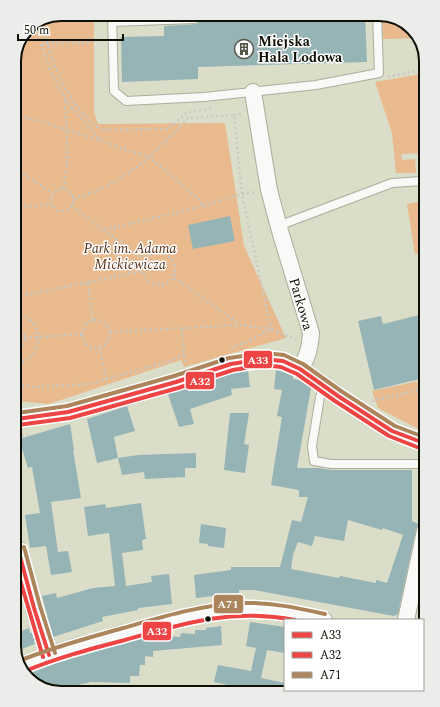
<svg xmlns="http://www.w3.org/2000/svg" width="440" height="707" font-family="Spectral,serif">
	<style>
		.green { fill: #e9ba8e }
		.building { fill: #96b4b6; fill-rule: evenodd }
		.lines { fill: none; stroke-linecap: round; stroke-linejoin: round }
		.service-casing { stroke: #abad9c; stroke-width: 10 }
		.minor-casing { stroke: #abad9c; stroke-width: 18 }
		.path { stroke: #c8c9c3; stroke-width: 2.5; stroke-dasharray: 2 3; stroke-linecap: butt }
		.service { stroke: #f9faf7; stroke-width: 8 }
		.minor { stroke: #f9faf7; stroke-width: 16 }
		.bus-1-casing { stroke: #fff; stroke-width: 7 }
		.bus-2-casing { stroke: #fff; stroke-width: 7 }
		.bus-3-casing { stroke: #fff; stroke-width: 7 }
		.bus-1 { stroke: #ef4444; stroke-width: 4 }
		.bus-2 { stroke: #ef4444; stroke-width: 4 }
		.bus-3 { stroke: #ac855d; stroke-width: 4 }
		.bus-dot { fill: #0e0f03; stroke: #fff; stroke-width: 1.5 }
		.labels { text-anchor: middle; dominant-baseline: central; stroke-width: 3; stroke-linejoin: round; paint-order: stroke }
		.poi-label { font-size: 14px; font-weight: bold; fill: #0e0f03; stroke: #fff; text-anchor: start }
		.park-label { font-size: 14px; font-style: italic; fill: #583114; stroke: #fff }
		.street-label { font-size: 14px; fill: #0e0f03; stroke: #fff }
		.rim { fill: none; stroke: #0e0f03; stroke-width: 2 }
		.line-badge { stroke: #fff; stroke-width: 1.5 }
		.badge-label { font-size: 11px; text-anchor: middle; font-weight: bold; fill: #fff }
	</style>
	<rect width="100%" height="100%" fill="#daddc7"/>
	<path class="green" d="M61,14H94V112L98,124L225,123L244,246L286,338L184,367L181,360L49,404L17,401L14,58L28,28Z
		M382,14L405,22L419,38L383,39Z
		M421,74L422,153L401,154L402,160L415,159L416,173H396L392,133L375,82Z
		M422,201L423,253L415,254L407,204Z
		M424,380V432L378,408L372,391Z"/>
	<path class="building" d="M200,14H365L367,62L198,67V79L122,82L121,37L164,36V26L197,24L199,21Z
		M230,216L235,241L193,249L188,225Z
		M423,314L424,378L374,390L358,321L381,316L383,324Z
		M248,370L250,387L231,389L232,395L190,409L194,424L179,427L168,394L233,373Z
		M276,370L281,371L293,376V379L299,380L311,388L297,468H319L331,470H412V521L419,524L416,529L398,614L394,616L254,590H239V593L196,598L194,575L231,570V567H280L292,520L301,522L308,497H299V490L271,485L282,417L277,416L282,390L274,389ZM348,520L382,530L383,528L403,535L387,583L376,580V583L340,576L339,578L291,569L293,555L298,542L312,546L315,536L344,541Z
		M127,406L135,431L114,437L118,458L138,455L196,453V468H185V477L145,479L144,472L122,475L118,458L97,463L87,419Z
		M230,413H249L244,444L249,445L245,473L224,470Z
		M70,424L74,450H73L81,498L51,502L58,552L68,551L72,572L51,575L46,546L30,548L25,515L40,513L32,467L28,468L19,439Z
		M141,503L146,539L142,540L143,550L122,553L126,586L152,582L151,576L169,574L172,604L138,608V610L102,617L103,621L53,637L42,596L56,593L57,598L93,588L115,586L109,533L88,536L84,507L105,504L106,508Z
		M201,524L226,528L224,548L208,546V544L199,543Z
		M250,622L285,627V653L267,650L261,678L285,683V690H250L214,682L218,665L251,671L256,648L246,646Z
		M221,626L222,645L153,651V657L145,656V665H140L139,676H130V683L91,682L52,691L35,685L26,675L53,664L142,638L159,635L180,637L181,633L195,634V630H206V628Z
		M29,628L30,633H32L35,644L19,650V632Z"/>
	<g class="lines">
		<defs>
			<path id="service" d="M112,14L114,91L126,101L204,97L316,85L379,73L377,14
				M112,22L194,19V14
				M278,226L392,183L422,181
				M325,386L320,397L312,446L314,461L331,464H425"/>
			<path id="minor" d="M253,92L269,190L280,231L311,333C310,347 308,357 300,369
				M17,419L68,412L176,382L231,364L246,361L263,359L283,361L300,369L338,396L392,431L424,443
				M18,549L34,608L49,655
				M406,620L425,531
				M423,651L424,652
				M19,667C29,663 40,658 50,655C75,647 101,640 126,633C164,622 203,610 242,609C269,608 297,614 324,620"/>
		</defs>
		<use href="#service" class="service-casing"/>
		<use href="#minor" class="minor-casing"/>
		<path class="path" d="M39,23C46,35 48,48 53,61C61,85 80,117 102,130L167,129L172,126L186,113L213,108
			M35,25L49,67L59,88L70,106L86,124L101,140L120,148L149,157L199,199L203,206L242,194L255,192
			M42,44L91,43
			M388,77L421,70
			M15,114L100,140
			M234,115L243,114
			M15,168L52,193
			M420,172L419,158H422
			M63,188C70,158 66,127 65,97
			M51 200a11 11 0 1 1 22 0a11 11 0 1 1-22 0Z
			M74,199C83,195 93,193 103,188C136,172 163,145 188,118L234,115L242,194L271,329L241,325L173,277
			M71,206L145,260
			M15,207L51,204
			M104,230L203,206
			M143 269a16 16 0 1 1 32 0a16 16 0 1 1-32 0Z
			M88,283L93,321
			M16,297L143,271
			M16,314C45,317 46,360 17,363
			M82 334a14 14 0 1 1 28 0a14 14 0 1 1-28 0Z
			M16,328C28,332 27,345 16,349
			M110,332L241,325
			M25,338L82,334
			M231,347L245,343L271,329L296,340
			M100,348L106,379
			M184,355L186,364
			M17,386L35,387L90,384L169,361L184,355L182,327
			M372,401L424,389
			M17,437L28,434"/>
		<use href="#service" class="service"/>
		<use href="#minor" class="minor"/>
		<defs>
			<path id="bus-1" d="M17,419L68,412L176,382L231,364L263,359L283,361L300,369L338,396L392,431L424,443
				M18,549L34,608L49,655"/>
			<path id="bus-2" d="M18,425L70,418L178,388L233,370L263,365L281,367L297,374L335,401L389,436L422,449
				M18,573L43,657
				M23,672C56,658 90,649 125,640C184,623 232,608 295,620"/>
			<path id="bus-3" d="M17,413L67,406L174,376L229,358L264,353L284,355L303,364L341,391L395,426L424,437
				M24,547L40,606L55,653
				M19,661C53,647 88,638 123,628C162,617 201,605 241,603C270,602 298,608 325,614"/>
		</defs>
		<use href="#bus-1" class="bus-1-casing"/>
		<use href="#bus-2" class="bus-2-casing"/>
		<use href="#bus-3" class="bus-3-casing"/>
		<use href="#bus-1" class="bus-1"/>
		<use href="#bus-2" class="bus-2"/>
		<use href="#bus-3" class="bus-3"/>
	</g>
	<defs>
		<symbol id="building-ring" viewBox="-11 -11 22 22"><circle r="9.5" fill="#fff" stroke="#555748" stroke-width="1.5"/><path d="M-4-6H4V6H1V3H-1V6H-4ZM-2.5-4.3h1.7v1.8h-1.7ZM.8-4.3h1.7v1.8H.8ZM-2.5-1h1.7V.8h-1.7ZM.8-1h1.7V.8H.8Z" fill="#555748"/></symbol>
	</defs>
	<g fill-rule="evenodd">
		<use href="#building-ring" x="233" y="38" width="22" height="22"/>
	</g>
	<g class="bus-dot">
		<circle cx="222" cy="360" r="3.5"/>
		<circle cx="208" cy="619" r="3.5"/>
	</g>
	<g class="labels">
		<g class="poi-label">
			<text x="258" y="41">Miejska<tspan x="258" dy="16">Hala Lodowa</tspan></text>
		</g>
		<g class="park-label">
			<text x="130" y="248">Park im. Adama<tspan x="130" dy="16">Mickiewicza</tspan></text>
		</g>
		<g class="street-label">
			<text transform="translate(301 304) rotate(74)">Parkowa</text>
		</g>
	</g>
	<path d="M0 0H440V707H0ZM61 21H379A40 40 0 0 1 419 61V646A40 40 0 0 1 379 686H61A40 40 0 0 1 21 646V61A40 40 0 0 1 61 21Z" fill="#ececeb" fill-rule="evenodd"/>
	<path class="rim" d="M61 21H379A40 40 0 0 1 419 61V646A40 40 0 0 1 379 686H61A40 40 0 0 1 21 646V61A40 40 0 0 1 61 21Z"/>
	<g class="line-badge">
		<rect x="243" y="350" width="30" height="19" rx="4" fill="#ef4444"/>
		<rect x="185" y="371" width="30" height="19" rx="4" fill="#ef4444"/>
		<rect x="213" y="594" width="31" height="20" rx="4" fill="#ac855d"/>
		<rect x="142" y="621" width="30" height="20" rx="4" fill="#ef4444"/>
	</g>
	<g class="badge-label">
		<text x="258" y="364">A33</text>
		<text x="200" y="385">A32</text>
		<text x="228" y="608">A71</text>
		<text x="157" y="635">A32</text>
	</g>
	<rect x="284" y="619" width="140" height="72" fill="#ffffff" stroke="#9f9f9a"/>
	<rect x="292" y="632" width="20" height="6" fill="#ef4444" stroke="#9f9f9a"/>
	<text x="320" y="639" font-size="12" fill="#0e0f03">A33</text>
	<rect x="292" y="652" width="20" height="6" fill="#ef4444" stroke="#9f9f9a"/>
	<text x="320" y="659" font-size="12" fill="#0e0f03">A32</text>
	<rect x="292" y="672" width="20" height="6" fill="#ac855d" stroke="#9f9f9a"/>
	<text x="320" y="679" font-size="12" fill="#0e0f03">A71</text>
	<path d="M18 34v6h105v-6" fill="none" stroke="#0e0f03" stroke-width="2"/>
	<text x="24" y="34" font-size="12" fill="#0e0f03" stroke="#ffffff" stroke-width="3" paint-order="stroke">50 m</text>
</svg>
